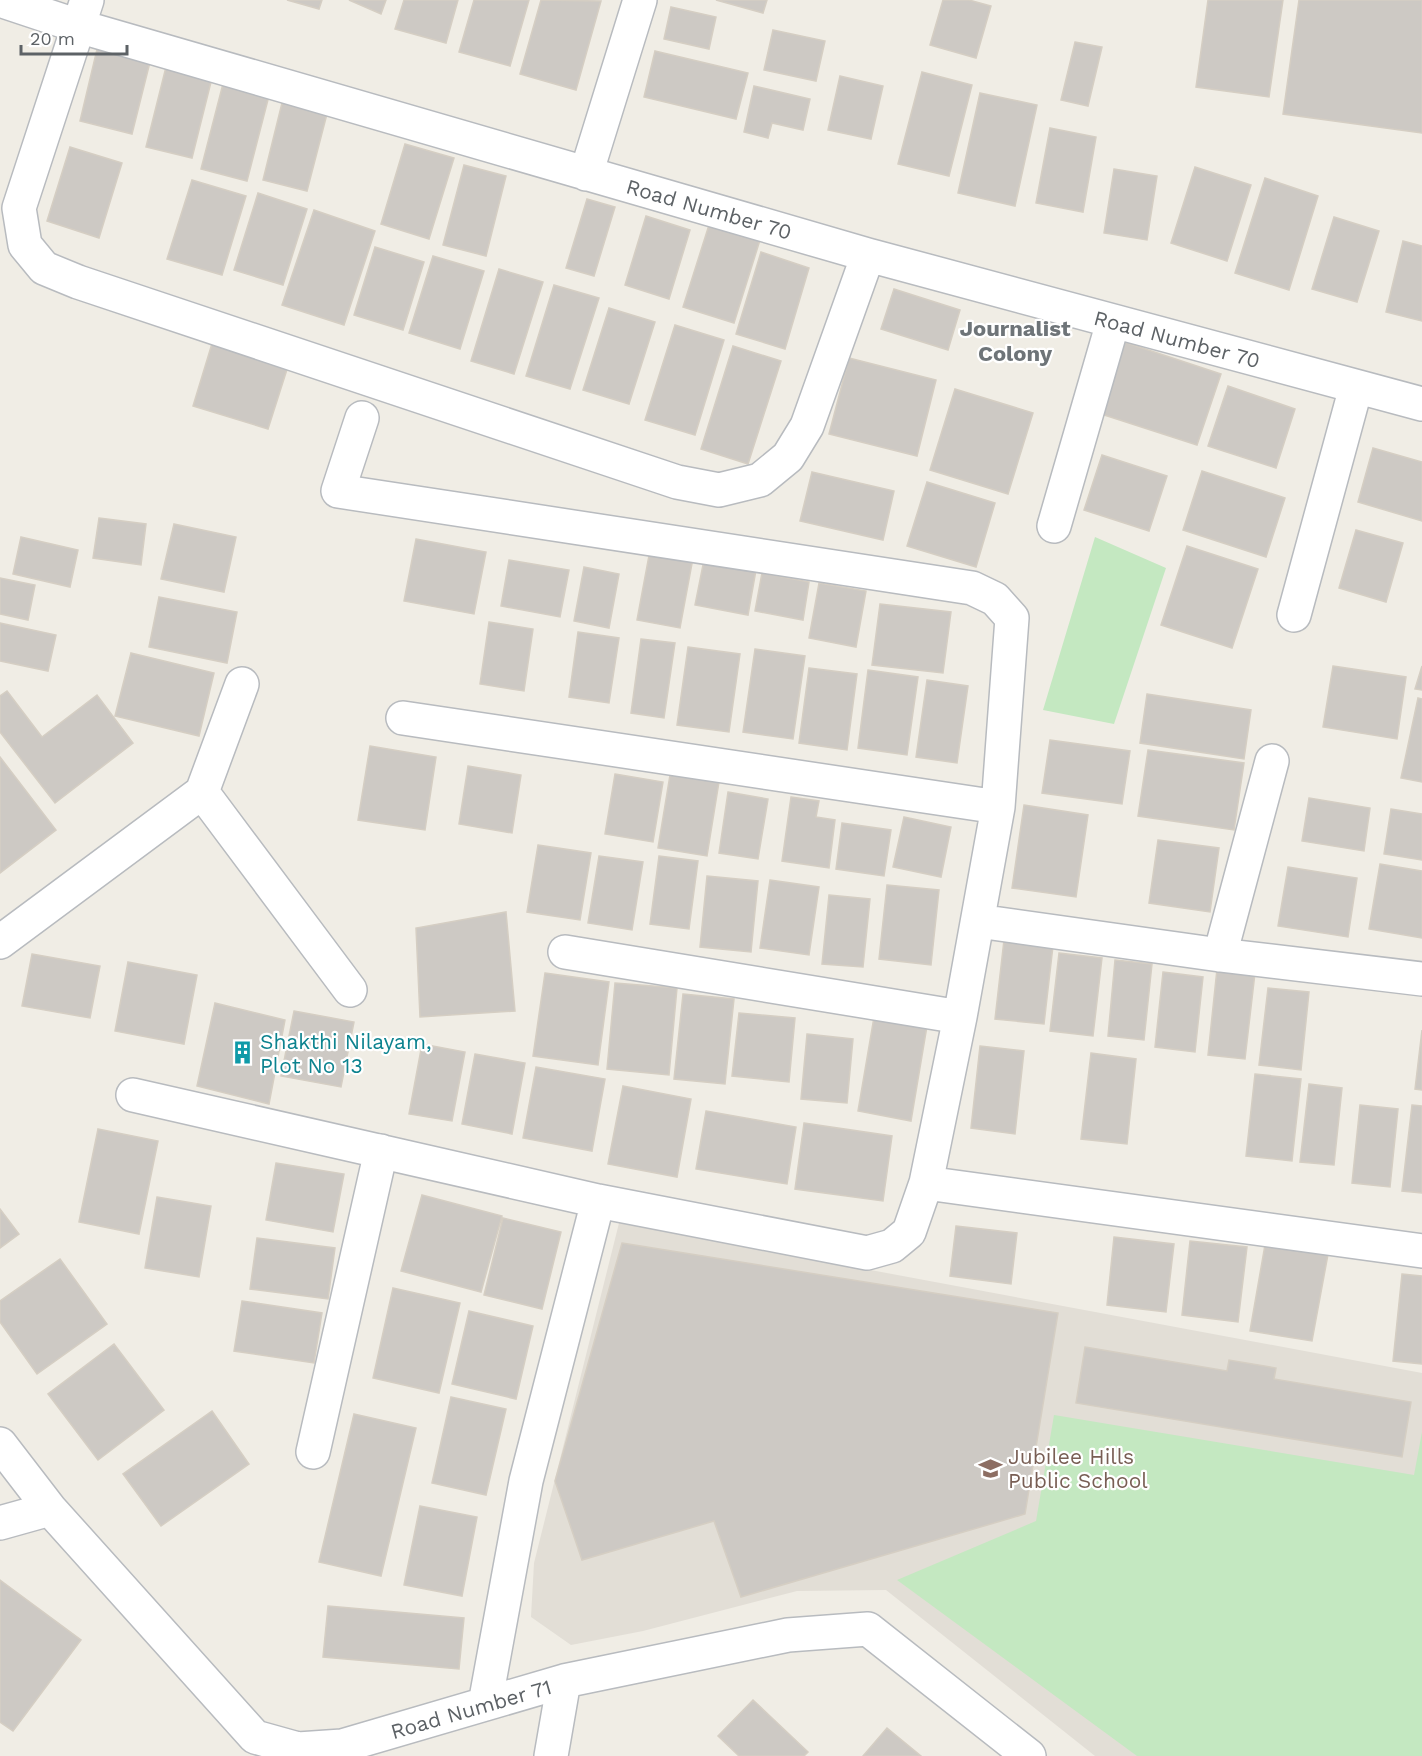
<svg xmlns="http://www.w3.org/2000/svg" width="1422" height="1756" font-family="'Work Sans',sans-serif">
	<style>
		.education { fill: #e2ded6 }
		.green { fill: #c4e8c1 }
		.building { fill: #cdc9c4; stroke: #d5cec3; stroke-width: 1.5 }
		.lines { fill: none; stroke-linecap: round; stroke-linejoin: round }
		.street-casing { stroke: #b8bbbf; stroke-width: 36 }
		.street { stroke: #fff; stroke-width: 33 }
		.labels { text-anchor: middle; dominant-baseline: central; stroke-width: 4.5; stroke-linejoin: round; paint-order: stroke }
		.street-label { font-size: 21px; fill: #5d6266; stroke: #fff }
		.culture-label { font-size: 21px; fill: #0d838f; stroke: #fff; text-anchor: start }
		.education-label { font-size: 21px; fill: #785e54; stroke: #fff; text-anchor: start }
		.neighbourhood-label { font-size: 22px; font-weight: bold; fill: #6e7478; stroke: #fff }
	</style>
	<rect width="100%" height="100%" fill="#f0ede5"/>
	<path class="education" d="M619,1223L1422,1373V1756H1095L886,1590L797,1591L643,1631L571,1645L531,1617L534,1563Z"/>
	<path class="green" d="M1095,537L1166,568L1114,724L1043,710Z
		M1054,1415L1414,1475L1422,1432V1756H1137L897,1580L1036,1521Z"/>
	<path class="building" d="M287,0H322L319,9Z
		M349,0H386L381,14Z
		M404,0H458L446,43L395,29Z
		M474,0H529L510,66L459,52Z
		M541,0L601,1L576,90L520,74Z
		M716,0H767L763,13Z
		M943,0H969L991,6L976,58L930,45Z
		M1208,0H1283L1269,97L1196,87Z
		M1299,0H1422V133L1283,114Z
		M671,7L716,17L709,49L664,39Z
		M773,30L825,41L816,81L764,70Z
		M99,41L152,54L132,134L80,121Z
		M1075,42L1102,47L1088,106L1061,100Z
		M655,51L748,73L736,119L644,97Z
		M166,67L212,78L192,158L146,147Z
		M922,72L972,85L949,176L898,164Z
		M225,76L271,88L247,181L201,169Z
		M840,76L883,86L871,139L828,130Z
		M754,86L810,99L803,130L772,123L768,138L744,132Z
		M980,93L1037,105L1015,206L958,193Z
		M283,99L328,110L307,191L263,180Z
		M1050,128L1096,137L1083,212L1036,203Z
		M405,144L454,158L429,239L381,224Z
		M70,147L122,163L99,238L47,221Z
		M464,165L506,176L486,256L443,245Z
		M1195,167L1251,185L1227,261L1171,243Z
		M1114,169L1157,176L1147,240L1104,233Z
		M1265,178L1318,196L1289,290L1235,273Z
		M192,180L246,196L222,275L167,259Z
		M258,193L307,209L283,285L234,270Z
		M587,199L615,207L594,276L566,268Z
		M314,210L375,231L344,325L282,305Z
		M646,216L690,230L669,299L625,285Z
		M1334,217L1379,231L1357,302L1312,289Z
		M709,225L760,240L734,323L683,307Z
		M1403,241L1422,246V321L1386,312Z
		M375,247L424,262L403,330L354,315Z
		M761,252L809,268L785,349L736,334Z
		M433,256L484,271L460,349L409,333Z
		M499,269L543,282L514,374L471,361Z
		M554,285L599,298L570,389L526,376Z
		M894,289L960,310L948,350L881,329Z
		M609,308L655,322L629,404L583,390Z
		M675,325L724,340L695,435L645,420Z
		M214,337L290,360L268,429L193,406Z
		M1121,341L1221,374L1197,445L1098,413Z
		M733,346L781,361L748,464L701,449Z
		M849,358L936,380L917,456L829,434Z
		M1228,386L1295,409L1276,468L1208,446Z
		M955,389L1033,413L1008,494L930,470Z
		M1373,448L1422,462V521L1358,502Z
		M1102,455L1167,476L1149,531L1084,510Z
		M1202,471L1285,498L1266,557L1183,530Z
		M812,472L894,491L883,540L800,521Z
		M927,482L995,503L976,567L907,546Z
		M99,518L146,524L141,565L93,558Z
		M174,524L236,537L224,592L161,579Z
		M1356,530L1403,543L1386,602L1339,588Z
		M21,537L78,550L70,587L13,574Z
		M416,539L486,552L474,614L404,601Z
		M1187,546L1258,569L1232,648L1161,625Z
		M650,550L693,558L680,628L637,620Z
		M509,560L569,570L560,617L501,606Z
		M704,560L756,570L748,615L695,605Z
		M584,567L619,574L609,628L574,621Z
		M762,573L809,582L803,620L755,611Z
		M0,578L35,585L28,620L0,614Z
		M819,583L866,591L856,647L809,638Z
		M159,597L237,612L227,663L149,647Z
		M880,604L951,612L943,673L872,665Z
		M489,622L533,629L524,691L480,684Z
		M0,623L56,635L48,671L0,661Z
		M578,632L619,638L609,703L569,697Z
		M641,639L675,643L664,718L631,713Z
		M688,647L740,654L729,732L677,725Z
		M755,649L805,656L793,739L743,732Z
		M131,653L214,673L199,736L115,716Z
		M1333,666L1406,677L1397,739L1323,727Z
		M1422,666V690L1415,689Z
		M809,668L857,674L847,750L799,743Z
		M868,670L918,677L907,755L858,748Z
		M927,680L968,686L957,763L916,757Z
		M7,691L42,737L97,695L133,743L55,803L0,732V696Z
		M1147,694L1251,710L1244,759L1140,743Z
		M1418,698L1422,699V782L1401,778Z
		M1050,740L1130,751L1122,804L1042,793Z
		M370,746L436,757L425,830L358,820Z
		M1148,750L1244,763L1234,830L1138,816Z
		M0,757L56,830L0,873Z
		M468,766L521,775L512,833L459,824Z
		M615,774L663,782L653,842L605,834Z
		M670,775L719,782L707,856L658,848Z
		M728,792L768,799L758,859L719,853Z
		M791,797L819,801L816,817L835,820L829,868L782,861Z
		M1309,798L1370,808L1364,851L1302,841Z
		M1024,805L1088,815L1076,897L1012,888Z
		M1391,809L1422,814V860L1384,854Z
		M904,817L951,827L941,877L893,867Z
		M842,823L891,830L884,876L836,869Z
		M1158,840L1219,848L1210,912L1149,903Z
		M538,845L591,853L580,920L527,912Z
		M599,856L643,862L632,930L588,923Z
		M659,856L698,861L689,929L650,924Z
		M1380,864L1422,871V938L1369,929Z
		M1288,867L1357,878L1348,937L1278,926Z
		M707,876L758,881L751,952L700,947Z
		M770,880L819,887L809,955L760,948Z
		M887,885L939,890L931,965L879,959Z
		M829,895L870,899L863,967L822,964Z
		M506,912L515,1011L420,1017L416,928Z
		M1004,940L1053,946L1044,1024L995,1019Z
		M1059,953L1102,958L1093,1036L1050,1031Z
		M32,954L100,966L90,1018L22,1006Z
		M1115,960L1152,964L1144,1040L1108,1036Z
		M128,962L197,975L184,1044L115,1031Z
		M1217,969L1255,973L1245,1059L1208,1055Z
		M1163,972L1203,977L1195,1052L1155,1047Z
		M545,973L609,982L598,1065L533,1056Z
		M615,983L677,988L669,1075L607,1069Z
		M1268,988L1309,992L1301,1070L1259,1065Z
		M683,994L734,999L725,1084L674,1079Z
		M215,1003L285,1020L269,1104L197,1086Z
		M294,1011L354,1022L341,1087L281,1076Z
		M739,1013L795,1018L789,1082L732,1076Z
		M874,1017L927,1026L911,1121L858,1111Z
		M1422,1030V1090L1415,1089Z
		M807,1034L853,1039L847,1103L801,1099Z
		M422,1044L465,1052L452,1121L409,1114Z
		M980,1046L1024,1051L1015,1134L971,1128Z
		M1091,1053L1136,1059L1127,1144L1081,1139Z
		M475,1054L525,1063L512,1134L462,1124Z
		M536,1067L605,1079L592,1151L523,1138Z
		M1255,1074L1301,1079L1292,1161L1246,1156Z
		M1309,1084L1342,1088L1334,1165L1300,1162Z
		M623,1086L691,1099L677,1177L608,1164Z
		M1360,1105L1398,1109L1390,1187L1352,1183Z
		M1412,1105L1422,1106V1193L1402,1191Z
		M706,1111L796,1127L787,1184L696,1169Z
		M804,1123L892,1136L883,1201L795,1189Z
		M98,1129L158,1141L139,1234L79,1222Z
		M276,1163L344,1174L333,1232L266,1220Z
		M422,1195L502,1216L481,1292L401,1271Z
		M157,1197L211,1206L199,1277L145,1268Z
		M0,1209L19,1234L0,1248Z
		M503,1218L561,1232L542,1309L484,1295Z
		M956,1226L1017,1233L1011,1284L950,1276Z
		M1114,1237L1174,1244L1166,1312L1107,1305Z
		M257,1238L335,1248L328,1299L250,1289Z
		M1266,1239L1329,1249L1312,1341L1250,1331Z
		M1190,1241L1247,1247L1238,1322L1182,1315Z
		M622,1243L1058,1313L1025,1514L741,1597L714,1521L582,1560L555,1481Z
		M60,1259L107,1324L37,1374L0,1322V1301Z
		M1402,1274L1422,1276V1364L1393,1361Z
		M393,1288L460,1303L439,1393L373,1378Z
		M242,1301L322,1313L314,1363L234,1351Z
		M469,1311L533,1326L516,1399L452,1384Z
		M114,1344L164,1410L98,1460L48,1394Z
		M1085,1347L1227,1371L1229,1360L1276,1368L1274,1379L1411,1402L1402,1457L1076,1403Z
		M451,1397L506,1409L486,1495L432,1483Z
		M212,1411L249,1464L161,1526L123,1474Z
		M354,1414L416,1428L381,1576L319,1562Z
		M420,1506L477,1517L462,1596L404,1585Z
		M0,1580L81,1640L13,1731L0,1722Z
		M328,1606L464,1618L459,1669L323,1657Z
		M753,1700L808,1752L804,1756H739L718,1736Z
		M887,1728L921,1756H863Z"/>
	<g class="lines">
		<defs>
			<path id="street" d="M0,0L78,26L868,255L1422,404
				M87,0L19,208L25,245L44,268L78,282L677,482L719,490L760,480L788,457L807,426L868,255
				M586,174L640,0
				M362,418L338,491L972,588L995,599L1012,618L998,807L960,1017L926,1183
				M1054,526L1113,322
				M1294,615L1356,387
				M403,718L998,807
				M202,792L242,684
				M978,921L1220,955L1422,979
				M0,942L202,792L350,990
				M565,952L960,1017
				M1220,955L1272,761
				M133,1095L598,1201L867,1253L892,1246L909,1232L926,1183L1422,1251
				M0,1444L50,1509L255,1737L298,1749L342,1746L564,1681L788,1635L868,1629L1029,1756
				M313,1452L381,1151
				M0,1523L50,1509
				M485,1704L526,1481L598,1201
				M551,1756L564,1681"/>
		</defs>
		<use href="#street" class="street-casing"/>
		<use href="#street" class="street"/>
	</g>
	<defs>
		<symbol id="building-bare" viewBox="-9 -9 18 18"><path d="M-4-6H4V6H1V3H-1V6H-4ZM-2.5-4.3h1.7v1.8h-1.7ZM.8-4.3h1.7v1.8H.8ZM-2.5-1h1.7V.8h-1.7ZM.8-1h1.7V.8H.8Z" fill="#0f9aa8" stroke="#fff" stroke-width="2.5" paint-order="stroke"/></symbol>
		<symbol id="school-bare" viewBox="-9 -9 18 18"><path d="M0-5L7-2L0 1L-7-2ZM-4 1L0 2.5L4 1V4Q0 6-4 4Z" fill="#8d6e63" stroke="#fff" stroke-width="2.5" paint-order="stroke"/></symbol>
	</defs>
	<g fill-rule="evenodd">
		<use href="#building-bare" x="226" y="1036" width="33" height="33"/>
		<use href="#school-bare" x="974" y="1452" width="33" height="33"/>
	</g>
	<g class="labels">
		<g class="street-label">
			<text transform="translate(709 209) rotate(16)">Road Number 70</text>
			<text transform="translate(1177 339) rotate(15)">Road Number 70</text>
			<text transform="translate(471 1709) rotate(-16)">Road Number 71</text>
		</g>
		<g class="culture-label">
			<text x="260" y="1041">Shakthi Nilayam,<tspan x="260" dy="24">Plot No 13</tspan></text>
		</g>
		<g class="education-label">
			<text x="1008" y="1456">Jubilee Hills<tspan x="1008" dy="24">Public School</tspan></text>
		</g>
		<g class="neighbourhood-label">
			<text x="1015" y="328">Journalist<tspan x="1015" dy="25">Colony</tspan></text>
		</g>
	</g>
	<path d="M21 45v9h106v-9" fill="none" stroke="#5d6266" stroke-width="3"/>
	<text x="30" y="45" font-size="18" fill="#5d6266" stroke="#ffffff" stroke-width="4.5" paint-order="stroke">20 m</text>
</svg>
